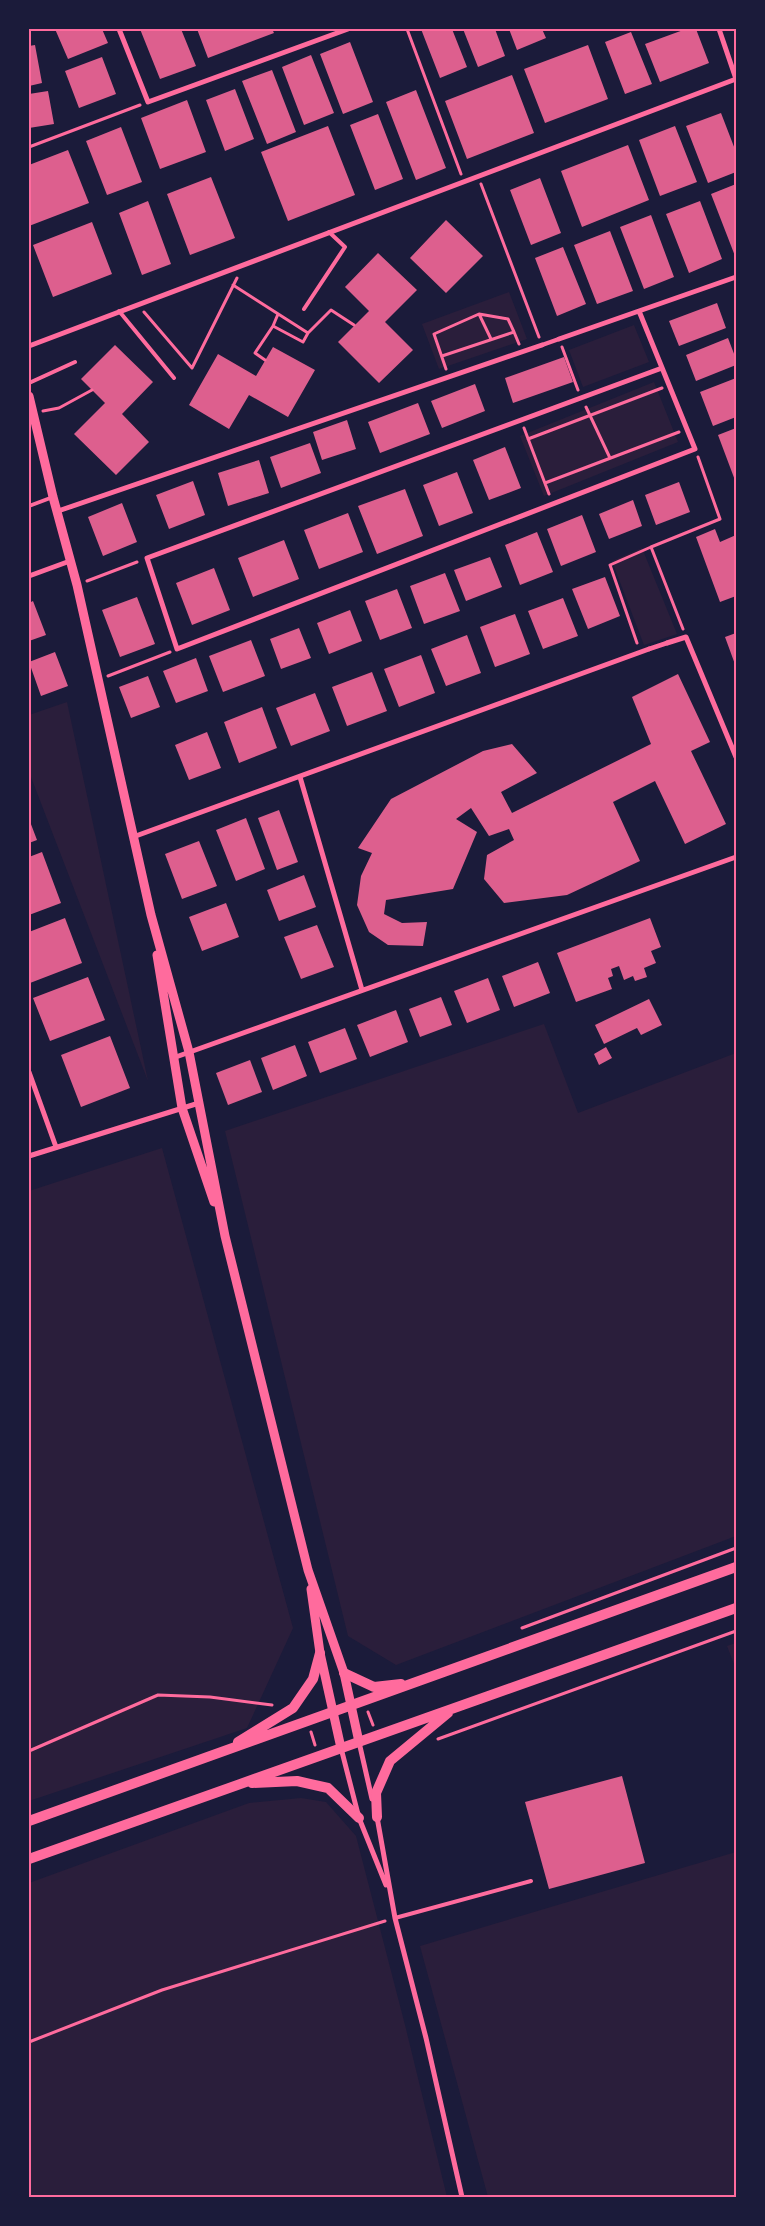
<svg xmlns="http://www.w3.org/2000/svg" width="765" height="2226" font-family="Ubuntu,sans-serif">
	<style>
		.green { fill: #2a1e3b }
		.building { fill: #dd5f8e }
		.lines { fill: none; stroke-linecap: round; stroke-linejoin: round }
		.path { stroke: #ff6b9d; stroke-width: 3 }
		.service { stroke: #ff6b9d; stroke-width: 4 }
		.pedestrian { stroke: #ff6b9d; stroke-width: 4.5 }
		.minor { stroke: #ff6b9d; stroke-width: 5 }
		.tertiary { stroke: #ff6b9d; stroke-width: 9 }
		.secondary { stroke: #ff6b9d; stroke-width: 10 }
		.neatline { fill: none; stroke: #ff6b9d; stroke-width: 2 }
	</style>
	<rect width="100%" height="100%" fill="#1b1b3a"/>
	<path class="green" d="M509,292L527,339L439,369L422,324Z
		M634,325L649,362L583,387L569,350Z
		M654,382L678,442L544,496L520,436Z
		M642,548L677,634L644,645L612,561Z
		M67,702L148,1081L29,772V715Z
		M544,1024L578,1113L736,1053V1536L396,1665L348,1636L225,1131Z
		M162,1148L293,1628L247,1728L29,1801V1191Z
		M736,1643V1669L727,1646Z
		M301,1798L326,1802L356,1836L405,2025L447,2197H29V1883L249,1803Z
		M736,1852V2197H488L420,1946Z"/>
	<path class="building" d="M55,29H102L108,43L68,59Z
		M140,29H181L196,66L160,79Z
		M197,29H272L274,33L208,58Z
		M421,29H452L467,67L440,78Z
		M463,29H495L505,56L478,67Z
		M509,29H542L546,38L517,50Z
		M686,29H696L709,63L660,82L645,44Z
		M631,32L652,84L625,94L605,42Z
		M350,42L373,102L343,114L320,54Z
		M35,45L42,83L29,86V46Z
		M588,45L608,99L545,123L524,69Z
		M311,55L334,113L304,125L282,67Z
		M102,57L116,94L79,108L65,71Z
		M272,70L296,132L267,144L242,81Z
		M512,75L534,133L467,159L445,101Z
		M235,89L254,139L225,151L206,100Z
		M416,90L446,168L416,180L386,102Z
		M48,91L54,124L29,128V94Z
		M187,100L206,152L160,169L141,118Z
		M721,113L736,152V172L708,183L686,126Z
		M378,114L403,179L375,190L350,125Z
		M328,126L355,195L288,221L261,152Z
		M675,126L697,182L660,196L639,140Z
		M121,127L142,182L107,195L86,141Z
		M628,145L649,200L582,227L561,171Z
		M68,150L89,203L29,226V165Z
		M211,177L235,238L190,255L167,194Z
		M540,178L561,233L531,245L510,190Z
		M736,184V256H735L711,194Z
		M148,201L171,264L142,275L119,213Z
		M700,201L722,259L689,273L666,214Z
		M651,215L674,277L644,289L620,227Z
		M446,220L483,256L446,293L410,258Z
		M92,222L112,274L53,297L33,245Z
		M610,231L633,291L597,304L574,245Z
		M563,247L586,304L557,316L535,258Z
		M378,253L417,290L385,322L413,350L379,383L338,342L369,311L345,287Z
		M717,303L726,328L679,346L669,321Z
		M728,338L736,359V365L696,381L686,355Z
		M115,345L153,382L122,414L149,442L116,475L74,434L105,403L81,379Z
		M273,347L315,370L288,417L249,395L229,429L189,405L218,354L256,376Z
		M564,357L573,382L513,403L505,378Z
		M736,378V417L713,426L700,392Z
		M475,384L485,411L442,428L431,401Z
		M418,403L430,434L380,453L368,422Z
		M347,420L356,449L322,460L313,432Z
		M736,428V483L718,435Z
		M310,443L321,473L281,488L270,457Z
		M505,447L521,488L489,500L473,460Z
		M259,460L269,493L228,506L218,473Z
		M457,472L473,513L439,526L423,485Z
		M193,481L205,515L169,529L156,495Z
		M679,482L690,512L656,525L645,495Z
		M405,489L423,536L377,554L358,506Z
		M633,500L642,526L609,539L599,514Z
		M122,503L137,542L103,556L88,517Z
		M348,513L363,552L319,569L304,530Z
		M582,515L596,552L561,566L547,529Z
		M715,529L720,542L736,535V568L734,569L736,575V596L720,602L696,537Z
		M537,532L553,572L520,585L505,545Z
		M284,540L299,579L253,597L238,558Z
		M490,557L502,587L466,601L454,570Z
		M214,568L230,610L192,625L176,583Z
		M445,573L460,611L424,624L410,586Z
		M605,577L620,616L588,629L572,589Z
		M397,589L412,628L380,640L365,601Z
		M137,597L155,644L120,657L102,610Z
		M563,598L578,636L543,649L528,611Z
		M33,601L46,635L29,641V603Z
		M350,610L362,641L329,654L317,623Z
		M515,614L530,654L495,667L480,627Z
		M299,628L311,658L281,669L270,639Z
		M736,633V667L725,637Z
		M467,635L481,673L446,686L431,649Z
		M251,640L265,676L223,692L209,656Z
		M55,652L68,686L41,696L29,662Z
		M421,655L435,693L399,707L384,669Z
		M196,658L208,691L176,703L163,671Z
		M372,672L387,711L347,726L332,687Z
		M678,674L710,742L691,751L726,824L685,844L655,781L613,802L640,861L567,895L504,903L484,879L487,855L514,840L509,829L489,836L471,808L456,819L477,832L453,889L386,900L384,914L402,923L427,922L423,946L388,945L369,932L357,905L361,876L372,853L358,848L391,799L483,751L512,744L537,773L501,792L512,813L651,744L632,697Z
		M148,676L160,707L131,718L119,687Z
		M315,693L330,731L291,746L276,708Z
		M262,707L277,748L239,763L224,722Z
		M207,732L221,768L189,780L175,745Z
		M279,810L298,862L277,870L258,818Z
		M246,818L265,869L236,881L216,830Z
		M29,819L37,840L29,843Z
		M199,841L217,886L182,899L165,854Z
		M42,852L61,903L29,915V857Z
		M304,875L316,907L279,921L267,890Z
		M226,903L239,937L202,951L189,917Z
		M65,918L82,963L30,983L29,932Z
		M650,918L661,947L651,951L656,963L644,968L647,977L635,981L633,976L624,980L619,966L611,969L613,976L608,978L612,989L576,1002L557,953Z
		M317,925L334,967L301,979L284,937Z
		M538,962L550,993L514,1007L502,976Z
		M88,977L105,1020L50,1041L33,998Z
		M488,978L500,1010L467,1023L454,991Z
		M441,997L452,1025L420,1037L409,1009Z
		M649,999L662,1025L641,1035L637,1028L604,1044L595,1025Z
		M396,1010L408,1042L370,1057L357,1025Z
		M345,1028L357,1059L320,1073L308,1042Z
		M110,1036L130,1088L81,1107L61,1055Z
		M295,1045L307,1076L273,1090L261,1058Z
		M606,1047L612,1058L599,1065L594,1054Z
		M250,1060L262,1092L228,1105L216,1073Z
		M622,1776L645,1863L549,1889L525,1802Z"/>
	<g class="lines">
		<path class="path" d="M407,29L461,174
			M29,147L140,105
			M481,184L539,337
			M233,285L308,333
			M144,312L192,368L237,278
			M479,314L491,339
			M273,326L278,314
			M562,347L578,390
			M442,356L514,332L519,344
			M265,360L255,353L273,326L303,342L308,333L331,310L354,325
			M446,369L434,334L479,314L508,319L514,332
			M586,407L610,458
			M43,411L59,408L92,390
			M524,428L549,494
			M528,439L662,388
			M545,483L679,432
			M87,581L137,562
			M683,629L651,547L720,519L698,457
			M637,643L610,565L651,547
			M108,676L170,652
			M522,1628L736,1548
			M368,1712L373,1725
			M311,1732L315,1745
			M438,1739L736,1631
			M29,1751L158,1695L210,1697L272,1705
			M29,2042L162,1990L385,1921"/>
		<path class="service" d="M304,309L345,247L329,232
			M119,311L174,378
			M29,383L75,362
			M29,506L53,497
			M395,1918L531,1881"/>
		<path class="pedestrian" d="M542,345L559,339
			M649,649L667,643"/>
		<path class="minor" d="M119,29L148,102L348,29
			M719,29L736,79
			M639,311L695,449L177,649L147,558L662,368
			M559,339L736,277
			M29,346L736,79
			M58,511L542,345
			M29,576L70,561
			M667,643L686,637L736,757
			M300,777L362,990
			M133,837L649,649
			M173,1058L736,857
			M29,1072L56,1147
			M29,1156L199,1103
			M359,1742L372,1799
			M341,1748L359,1818L386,1885
			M377,1817L395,1918L426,2038L462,2197"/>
		<path class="tertiary" d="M29,396L53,497L77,585L151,915L189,1052L225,1236L308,1570L344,1673L359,1742
			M157,955L182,1108L214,1202
			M311,1589L320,1653L341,1748"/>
		<path class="secondary" d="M344,1673L374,1687L401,1684
			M238,1742L293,1708L313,1679L320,1653
			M252,1783L297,1781L328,1788L359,1818
			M377,1817L376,1793L390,1761L448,1713
			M29,1821L736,1567
			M29,1859L736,1608"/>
	</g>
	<rect width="765" height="2226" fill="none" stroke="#1b1b3a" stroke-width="60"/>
	<rect x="30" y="30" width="705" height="2166" class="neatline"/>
</svg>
